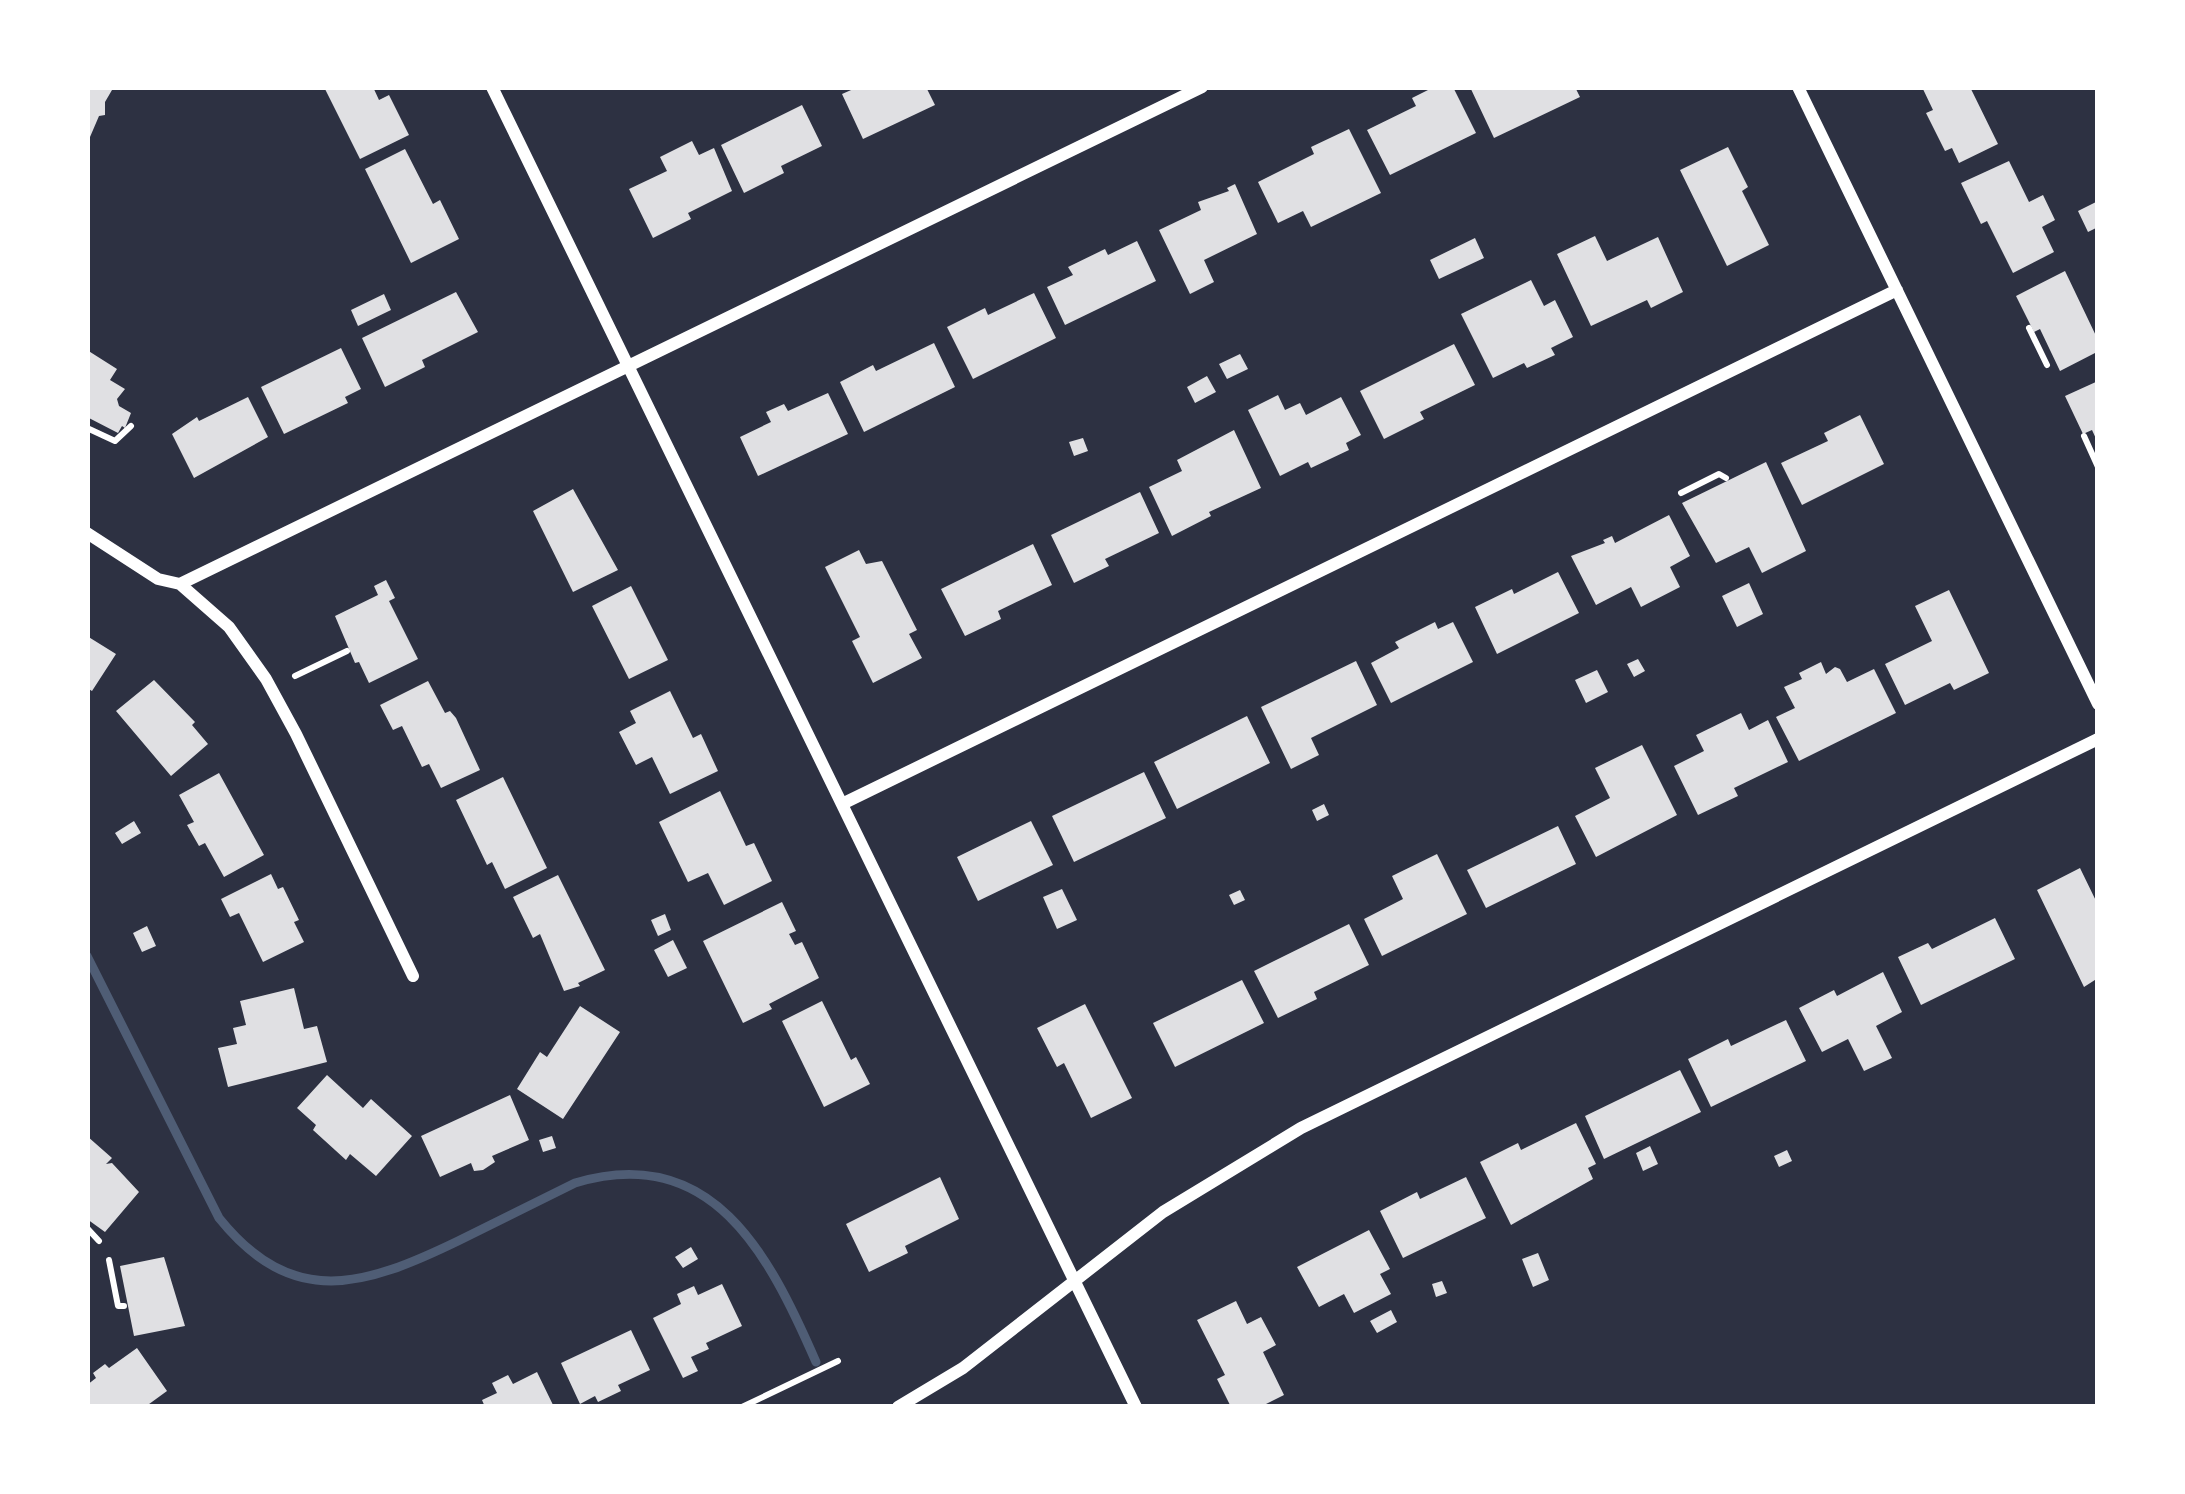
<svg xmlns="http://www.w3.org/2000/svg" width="2185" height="1494" font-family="'Fira Sans',sans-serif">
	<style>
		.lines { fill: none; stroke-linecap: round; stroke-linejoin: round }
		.stream { stroke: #4f5d75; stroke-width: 9 }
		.building { fill: #e0e0e3 }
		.path { stroke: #fff; stroke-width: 6 }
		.minor { stroke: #fff; stroke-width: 12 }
	</style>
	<rect width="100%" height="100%" fill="#2d3142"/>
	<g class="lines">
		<path class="stream" d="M87,956L219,1218C293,1310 365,1286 458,1241C497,1222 536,1202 575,1183C712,1142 769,1254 816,1362"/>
	</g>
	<path class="building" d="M87,87H110L112,90L105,102V115L99,116L87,144Z
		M324,87H373L379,100L389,95L409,135L360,159Z
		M858,87H926L935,105L863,139L842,94Z
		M1434,87H1453L1476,133L1390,175L1367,130L1416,106L1412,98Z
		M1470,87H1575L1580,97L1494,138Z
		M1922,87H1970L1998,144L1959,163L1952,148L1945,151L1926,113L1933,110Z
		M802,105L822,146L781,166L784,173L744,193L721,145Z
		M1349,129L1381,193L1311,227L1303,211L1278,223L1258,182L1314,154L1311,147Z
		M692,141L699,155L714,148L732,191L688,213L691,219L653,238L629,189L667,171L660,157Z
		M1728,147L1748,187L1742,191L1769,245L1727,266L1680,170Z
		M405,149L433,204L440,200L459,239L411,263L365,169Z
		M2009,161L2029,202L2043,195L2055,220L2042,227L2054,252L2013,273L1987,221L1981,224L1961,183Z
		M1235,184L1257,234L1204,260L1214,282L1190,294L1159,230L1201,210L1198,202L1229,191L1227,188Z
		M2096,202L2098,227L2088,232L2078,211Z
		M1595,236L1607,261L1658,237L1683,292L1651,308L1647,300L1591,326L1557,254Z
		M1475,238L1484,258L1439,279L1430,260Z
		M1137,241L1156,281L1065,325L1047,287L1073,275L1068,267L1105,249L1108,255Z
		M2065,271L2098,340V359L2095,353L2060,371L2040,329L2034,332L2016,296Z
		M1531,280L1544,306L1555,300L1573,337L1551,348L1555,355L1527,368L1524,363L1493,378L1461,314Z
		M456,292L478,332L422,360L425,367L385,387L362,338Z
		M1034,293L1056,338L973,379L947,327L985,308L988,315Z
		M384,294L391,310L358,326L351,310Z
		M934,343L955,387L864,432L840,382L873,365L876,371Z
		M1454,344L1475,385L1420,412L1424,419L1384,439L1360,391Z
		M341,348L361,389L345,397L348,403L284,434L261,387Z
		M87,350L117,369L110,380L125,389L117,399L119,406L131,413L125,428L122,426L118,433L87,417Z
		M1240,354L1248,369L1227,379L1219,364Z
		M1207,376L1216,392L1195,403L1187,387Z
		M2098,381V443L2092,430L2083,434L2065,396Z
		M828,393L848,434L758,476L740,437L771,422L766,412L784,404L788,411Z
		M1278,395L1285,410L1300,403L1306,415L1341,397L1361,435L1346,443L1349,450L1311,468L1308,462L1280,476L1248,410Z
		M248,397L268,437L194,478L172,434L197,417L199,421Z
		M1860,415L1884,464L1802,505L1781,463L1828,441L1824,433Z
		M1234,430L1261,488L1209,512L1211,516L1172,536L1149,487L1182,471L1177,460Z
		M1083,438L1088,451L1074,456L1069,442Z
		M1766,462L1806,551L1762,573L1749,547L1716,563L1682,503Z
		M573,489L618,570L573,592L533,511Z
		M1140,492L1159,533L1105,559L1109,566L1074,583L1051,535Z
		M1669,515L1690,556L1670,567L1680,587L1641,607L1631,587L1596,605L1571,556L1605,543L1603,540L1612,536L1615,543Z
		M1033,544L1052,585L998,611L1001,619L965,636L941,589Z
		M859,550L866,564L882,561L917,630L909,634L922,658L873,683L852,641L860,637L825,567Z
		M1558,572L1579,613L1497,654L1475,607L1512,589L1514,594Z
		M386,580L395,598L389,601L418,659L369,683L359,662L355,663L335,616L378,595L374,586Z
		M1749,583L1763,614L1737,627L1722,596Z
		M631,586L668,660L629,679L592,606Z
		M1949,590L1989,673L1954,690L1950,683L1905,705L1885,664L1932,641L1915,606Z
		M1435,622L1438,629L1453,622L1473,662L1391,703L1371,663L1399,648L1395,642Z
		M87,636L116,654L92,691L87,688Z
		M1638,659L1645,671L1634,677L1627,664Z
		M1356,661L1377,705L1311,738L1319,755L1291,769L1261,707Z
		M1821,662L1826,674L1835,667L1840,669L1847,682L1874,669L1896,713L1799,761L1776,717L1795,708L1784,687L1802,679L1799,673Z
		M1597,670L1608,692L1586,703L1575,680Z
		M154,680L195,722L192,725L208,744L171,776L116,711Z
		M428,681L445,713L450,711L456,718L480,770L441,788L429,764L422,767L402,726L393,730L380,705Z
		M670,691L693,738L701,734L718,771L670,794L652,757L636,765L619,732L636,723L630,711Z
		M1741,713L1749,730L1768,720L1788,762L1734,788L1738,796L1698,815L1674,766L1704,751L1696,735Z
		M1247,716L1270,763L1177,809L1154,762Z
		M1642,745L1677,815L1596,857L1575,816L1610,798L1595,768Z
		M1144,772L1166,818L1074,862L1052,816Z
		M219,773L264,855L224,877L205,843L199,846L187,825L194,822L179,795Z
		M503,777L547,868L505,889L492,862L487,865L456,800Z
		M720,791L746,846L754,843L772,881L724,905L708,873L688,882L659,822Z
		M1324,804L1329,815L1317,821L1312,810Z
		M134,821L141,833L122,844L115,833Z
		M1031,821L1053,865L978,901L957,857Z
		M1558,826L1576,864L1486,908L1467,870Z
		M1437,854L1467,914L1382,956L1364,919L1403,899L1392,876Z
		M2080,868L2098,905V978L2084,987L2037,890Z
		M271,874L278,889L283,887L299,920L294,922L304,942L263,962L239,913L230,917L221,899Z
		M558,875L605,970L578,983L580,986L564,991L540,934L533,938L513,897Z
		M1062,889L1077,920L1057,929L1043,897Z
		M1240,890L1245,900L1234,905L1229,895Z
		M782,902L796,931L789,934L795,945L802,942L819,978L769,1004L772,1009L743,1023L703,941Z
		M665,914L671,930L658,936L651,920Z
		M1995,918L2015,959L1921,1005L1898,957L1928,943L1932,949Z
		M1349,924L1369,965L1314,992L1317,999L1278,1018L1254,971Z
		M147,926L156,946L142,952L133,933Z
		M673,940L687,968L668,977L654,950Z
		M1883,972L1902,1012L1876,1026L1892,1058L1864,1071L1848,1039L1822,1052L1799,1008L1834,990L1837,996Z
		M1242,980L1264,1023L1175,1067L1153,1023Z
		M294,988L304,1029L317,1026L327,1062L228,1087L218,1048L237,1044L233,1028L246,1025L240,1001Z
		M822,1001L851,1060L856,1057L870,1084L824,1107L782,1021Z
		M1085,1004L1132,1098L1091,1118L1064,1063L1057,1067L1037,1028Z
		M580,1006L620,1032L563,1119L517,1089L540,1052L547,1057Z
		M1786,1020L1806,1061L1711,1107L1688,1059L1728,1039L1731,1046Z
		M1680,1070L1701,1112L1604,1159L1585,1116Z
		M327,1075L363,1108L371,1099L412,1136L376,1176L350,1154L346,1160L313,1130L316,1125L297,1108Z
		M510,1095L529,1140L492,1156L495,1162L483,1170L474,1171L471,1163L440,1177L421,1136Z
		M1576,1123L1596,1164L1588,1168L1593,1179L1511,1225L1480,1162L1518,1143L1521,1150Z
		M87,1136L112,1158L106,1164L112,1163L139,1192L105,1232L87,1219Z
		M552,1136L556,1148L543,1152L539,1140Z
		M1650,1146L1658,1164L1643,1171L1636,1153Z
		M1787,1150L1792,1161L1779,1167L1774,1156Z
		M940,1177L959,1219L905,1246L908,1253L869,1272L846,1224Z
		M1466,1177L1486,1218L1403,1258L1380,1211L1417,1192L1420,1199Z
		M1369,1230L1390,1269L1380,1274L1391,1294L1354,1313L1344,1294L1319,1307L1297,1267Z
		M691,1247L698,1259L683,1268L675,1257Z
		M1538,1253L1549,1280L1533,1287L1522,1259Z
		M164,1257L185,1326L134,1336L120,1266Z
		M1442,1281L1447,1293L1436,1297L1432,1284Z
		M722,1284L742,1326L706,1343L709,1349L691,1357L698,1371L683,1378L653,1318L681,1304L677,1294L694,1286L698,1295Z
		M1236,1301L1247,1324L1261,1317L1276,1345L1263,1352L1284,1395L1260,1407H1231L1217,1379L1225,1375L1197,1320Z
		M1391,1310L1397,1322L1377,1333L1370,1321Z
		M631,1330L650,1370L618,1385L621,1391L598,1402L595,1396L580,1404L561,1363Z
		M137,1348L167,1391L145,1407H87V1385L96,1378L93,1373L105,1364L109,1368Z
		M537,1372L554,1407H485L482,1400L497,1393L492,1383L508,1375L513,1384Z"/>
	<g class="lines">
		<path class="path" d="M2029,328L2047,365
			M87,428L115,441L131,426
			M2084,436L2098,467
			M1681,493L1719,474L1726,478
			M295,676L347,651
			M87,1228L99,1241
			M109,1260L118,1306H124
			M742,1407L838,1361"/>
		<path class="minor" d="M492,87L1136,1407
			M1798,87L2098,704
			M87,533L158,579L180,584L229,627L266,679L296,734L413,976
			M180,584L1202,87
			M842,804L1897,290
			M898,1407L963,1368L1163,1212L1301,1128L2098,739"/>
	</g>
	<rect width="2185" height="1494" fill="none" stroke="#ffffff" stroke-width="180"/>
</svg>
